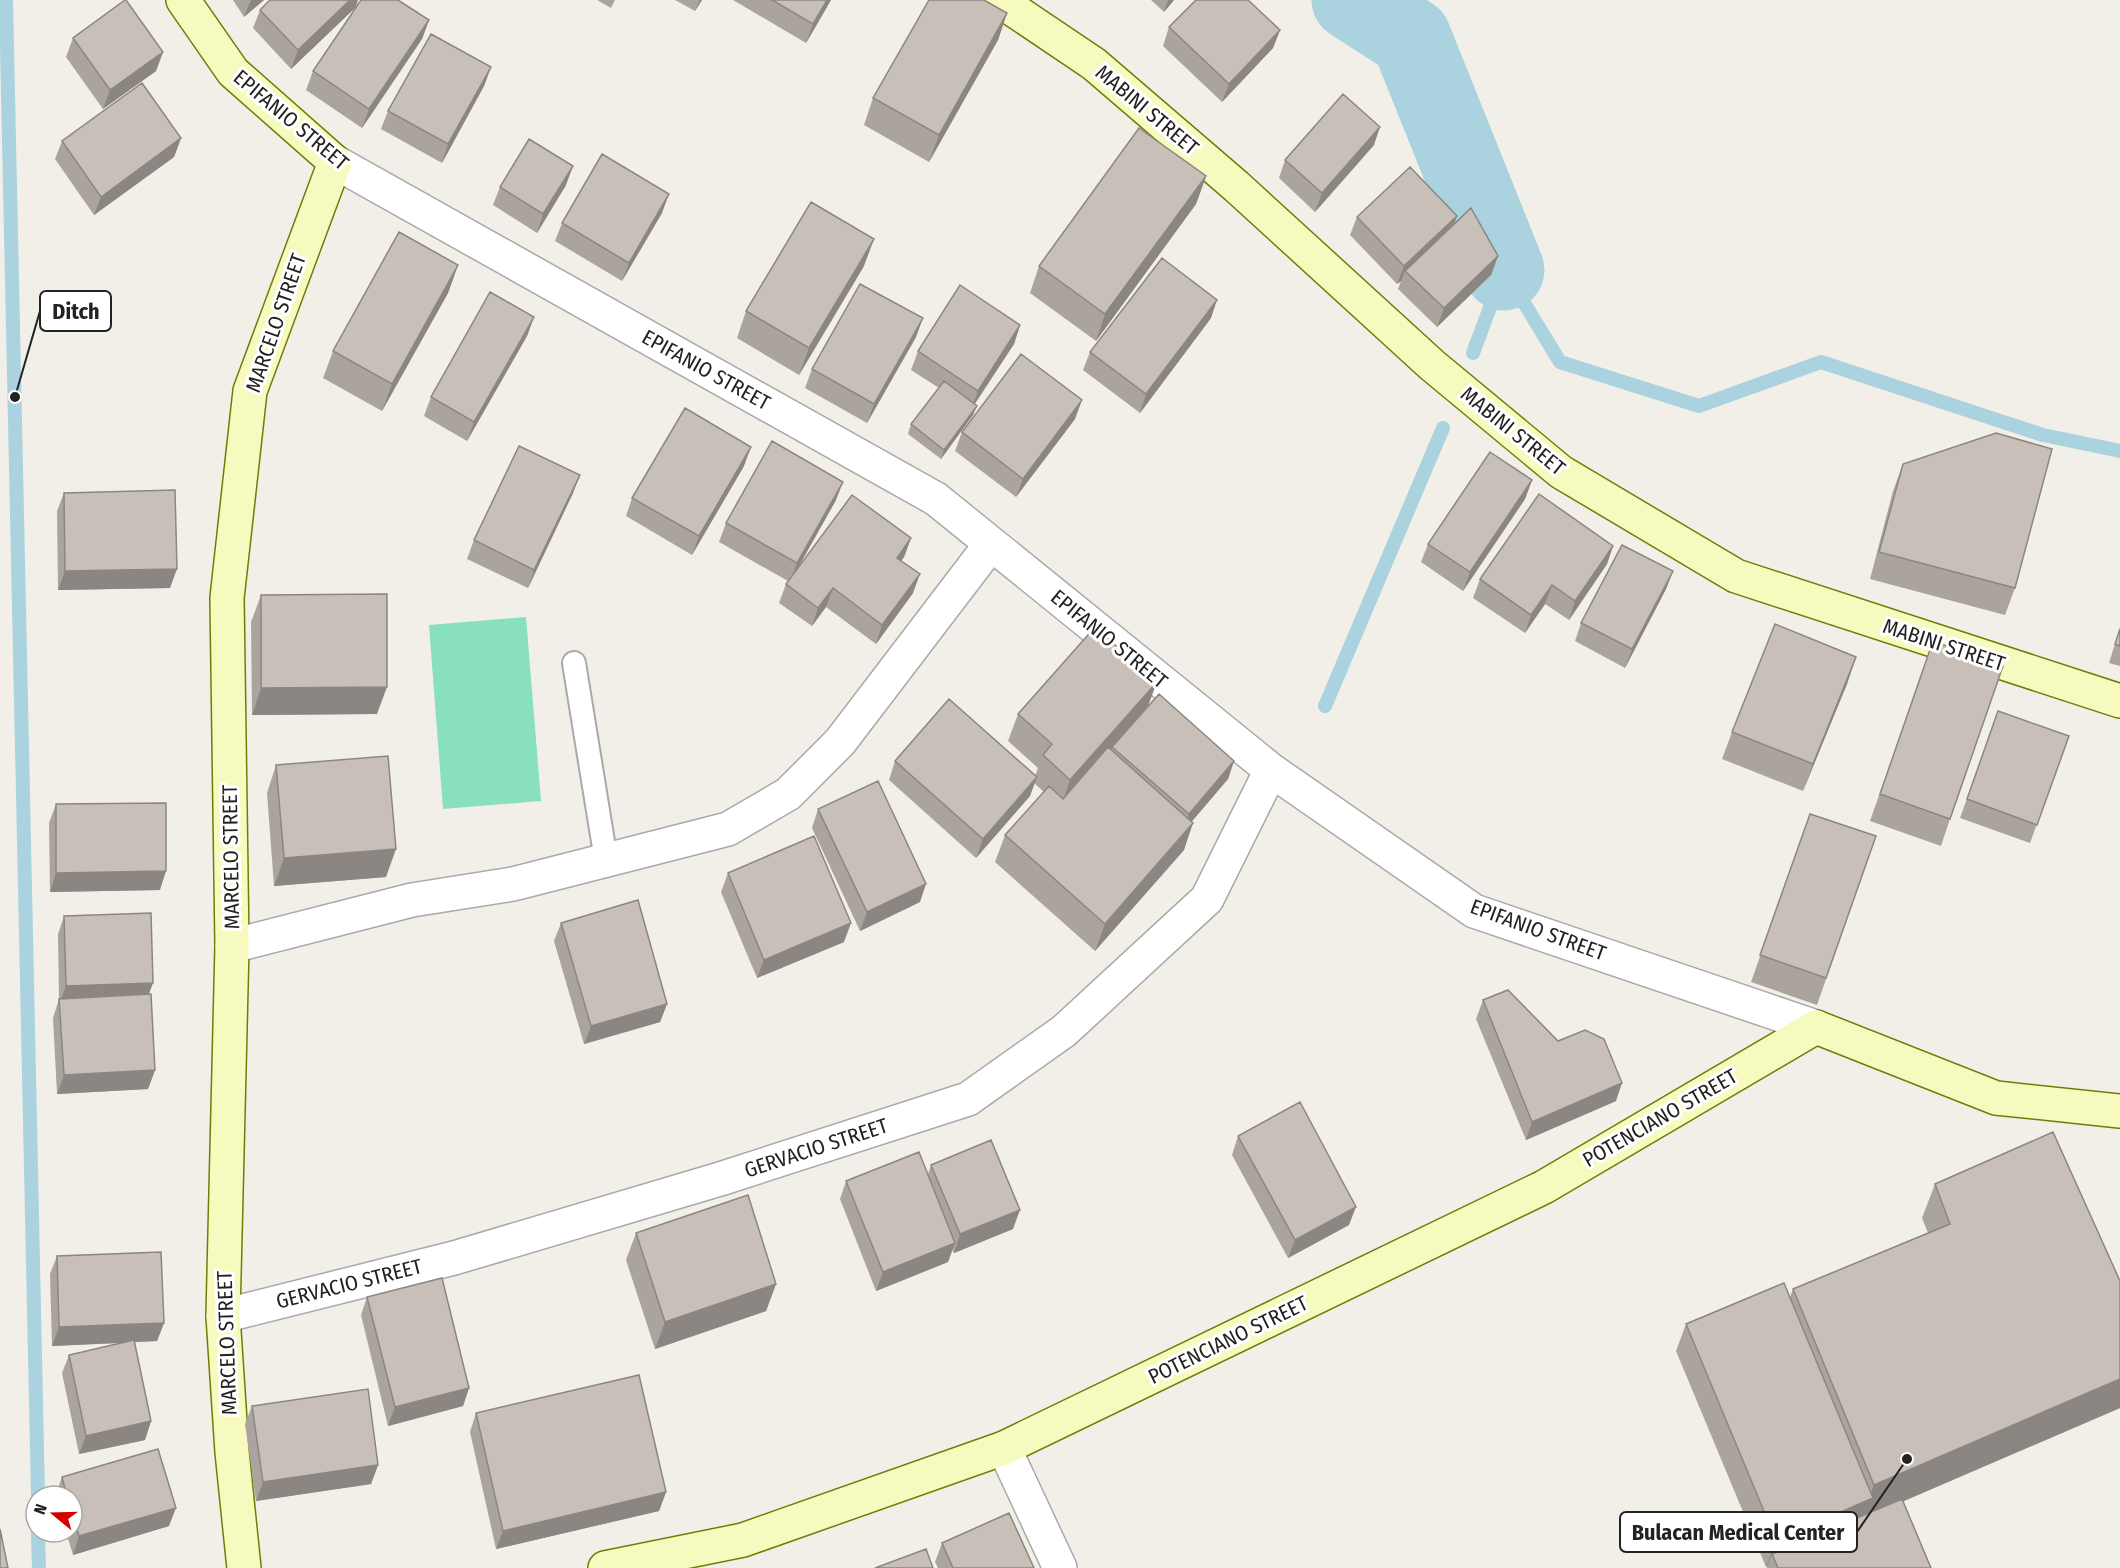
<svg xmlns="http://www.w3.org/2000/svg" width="2120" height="1568" font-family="'Fira Sans Condensed',sans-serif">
	<rect width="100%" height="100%" fill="#f2efe9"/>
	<path fill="#88e0be" d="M 526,617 L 541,801 L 443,809 L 429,625 Z"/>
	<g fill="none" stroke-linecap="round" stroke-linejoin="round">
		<path stroke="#aad3df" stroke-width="14" d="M 6,0 L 38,1496
			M 1504,270 L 1560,362 L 1699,406 L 1821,362 L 2043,435 L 2120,451
			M 1473,353 L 1504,270
			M 1325,706 L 1443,428
			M 38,1532 L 39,1568"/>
		<path stroke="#aad3df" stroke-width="81" d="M 1352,0 L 1411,38 L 1504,270"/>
		<g stroke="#a9a9a9" stroke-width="26">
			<path id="lane" d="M 574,663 L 606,860"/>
		</g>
		<g stroke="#a9a9a9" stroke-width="36">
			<path id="street" d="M 335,162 L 936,499 L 1271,770 L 1474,911 L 1816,1027
				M 232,946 L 412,900 L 513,884 L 728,829 L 788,794 L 840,742 L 991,544
				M 223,1316 L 454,1258 L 720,1179 L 968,1099 L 1064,1031 L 1207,899 L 1271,770
				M 1004,1448 L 1060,1568"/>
		</g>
		<g stroke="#707d05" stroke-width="36">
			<path id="secondary" d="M 183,0 L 233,72 L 335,162 L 250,391 L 227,598 L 232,946 L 223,1316 L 232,1452 L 244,1568
				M 999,0 L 1094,64 L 1236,186 L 1432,365 L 1561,472 L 1736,576 L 2120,701
				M 605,1568 L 743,1540 L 1004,1448 L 1544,1187 L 1816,1027 L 1996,1098 L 2120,1111"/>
		</g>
		<use href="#lane" stroke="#fff" stroke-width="22"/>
		<use href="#street" stroke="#fff" stroke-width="33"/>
		<use href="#secondary" stroke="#f7fabf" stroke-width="33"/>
	</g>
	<path fill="#aba49e" d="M 233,0 L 264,0 L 244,17 Z
		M 597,0 L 615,0 L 611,8 Z
		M 675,0 L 702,0 L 695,11 Z
		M 733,0 L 831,0 L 806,43 Z
		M 1151,0 L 1174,0 L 1164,12 Z
		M 356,7 L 291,69 L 253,28 L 260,10 Z
		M 1007,13 L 998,40 L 929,162 L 864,125 L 873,98 Z
		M 429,20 L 422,39 L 362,128 L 306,90 L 313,71 Z
		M 1169,27 L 1280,30 L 1273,48 L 1222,102 L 1163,46 Z
		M 73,38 L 163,52 L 156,71 L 103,109 L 66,57 Z
		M 491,67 L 484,86 L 442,163 L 381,129 L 388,111 Z
		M 181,138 L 174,157 L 94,215 L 55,159 L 62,141 Z
		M 1374,145 L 1315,212 L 1279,178 L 1285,160 Z
		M 1206,177 L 1196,204 L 1096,341 L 1030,293 L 1039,266 Z
		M 566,185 L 537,233 L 493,205 L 500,187 Z
		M 662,213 L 622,281 L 555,241 L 562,223 Z
		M 1457,216 L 1454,225 L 1498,256 L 1491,275 L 1437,327 L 1398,289 L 1401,281 L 1397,284 L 1350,235 L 1357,217 Z
		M 458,265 L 448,293 L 382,411 L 323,378 L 333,351 Z
		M 864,266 L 799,375 L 737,338 L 746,311 Z
		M 534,317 L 527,336 L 467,441 L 424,416 L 431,397 Z
		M 1211,318 L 1140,413 L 1083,370 L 1090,352 Z
		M 1020,325 L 1014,344 L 975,404 L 973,415 L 941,459 L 908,434 L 911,424 L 939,388 L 911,370 L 918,351 Z
		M 916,337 L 867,423 L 805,388 L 812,369 Z
		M 1075,419 L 1016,497 L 955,451 L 962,432 Z
		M 1903,464 L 2015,588 L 2005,615 L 1870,579 L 1893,491 Z
		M 744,466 L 692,555 L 626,516 L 632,498 Z
		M 1532,480 L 1525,499 L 1463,591 L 1421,562 L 1428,544 Z
		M 64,493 L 170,588 L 58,590 L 57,511 Z
		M 573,493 L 528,588 L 467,559 L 474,540 Z
		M 836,500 L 796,571 L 911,538 L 904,557 L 901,561 L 913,593 L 876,644 L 826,607 L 812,626 L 779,603 L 786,584 L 788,581 L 719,542 L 726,523 Z
		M 1613,546 L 1607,564 L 1569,620 L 1545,604 L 1525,633 L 1473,598 L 1480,579 Z
		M 1673,571 L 1666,589 L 1625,668 L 1575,641 L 1581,623 Z
		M 261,595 L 377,714 L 252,715 L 251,622 Z
		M 2120,627 L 2120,666 L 2109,663 Z
		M 1933,641 L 1950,819 L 1941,846 L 1870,821 Z
		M 1856,657 L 1847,684 L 1803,791 L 1722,759 L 1732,732 Z
		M 1148,706 L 1234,761 L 1228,779 L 1192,821 L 1184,850 L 1095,951 L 995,862 L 1005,835 L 1044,792 L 1034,783 L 1030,796 L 976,858 L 889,780 L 895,761 L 1035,776 L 1038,768 L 1008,741 L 1018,714 Z
		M 1998,711 L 2069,736 L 2030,843 L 1960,818 Z
		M 276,765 L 386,877 L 274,886 L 267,793 Z
		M 56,804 L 160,890 L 50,892 L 49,823 Z
		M 818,809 L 920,902 L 860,931 L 812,828 Z
		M 1810,814 L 1876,836 L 1817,1005 L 1751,982 Z
		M 728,873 L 844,942 L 757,978 L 721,892 Z
		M 64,916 L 149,994 L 155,1070 L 148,1089 L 57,1094 L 53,1018 L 59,999 L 58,934 Z
		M 561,923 L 667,1004 L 660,1022 L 584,1044 L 554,941 Z
		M 1483,1000 L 1558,1041 L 1616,1101 L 1526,1140 L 1476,1019 Z
		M 1238,1136 L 1349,1225 L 1288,1258 L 1232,1155 Z
		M 931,1165 L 1013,1229 L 954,1253 L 952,1250 L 948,1262 L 876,1291 L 840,1199 L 846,1181 L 928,1174 Z
		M 1935,1184 L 2120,1408 L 1903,1501 L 1931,1568 L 1767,1568 L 1767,1566 L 1766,1567 L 1676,1351 L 1686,1324 L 1790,1297 L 1793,1289 L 1928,1233 L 1922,1218 Z
		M 636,1233 L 776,1284 L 766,1311 L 655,1349 L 626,1260 Z
		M 57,1256 L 164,1323 L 157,1341 L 135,1342 L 151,1421 L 145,1440 L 79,1454 L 62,1373 L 69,1355 L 122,1343 L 52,1346 L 50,1274 Z
		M 367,1297 L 469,1388 L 463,1406 L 388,1426 L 361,1315 Z
		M 252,1406 L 378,1465 L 371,1484 L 256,1501 L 245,1424 Z
		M 476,1413 L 666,1492 L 659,1511 L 496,1549 L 470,1432 Z
		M 62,1477 L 169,1526 L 73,1555 L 66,1532 L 72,1532 L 72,1496 L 55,1496 Z
		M 942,1543 L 1034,1568 L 938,1568 L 935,1562 Z"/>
	<path fill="#8b8681" d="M 251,0 L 264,0 L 244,17 Z
		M 350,0 L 358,0 L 356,7 L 291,69 L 298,50 Z
		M 700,0 L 702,0 L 695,11 Z
		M 827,0 L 831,0 L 806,43 L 813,24 Z
		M 1168,0 L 1174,0 L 1164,12 Z
		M 1007,13 L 998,40 L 929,162 L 939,135 Z
		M 429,20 L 422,39 L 362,128 L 369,109 Z
		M 1280,30 L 1273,48 L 1222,102 L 1229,84 Z
		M 163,52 L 156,71 L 103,109 L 110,90 Z
		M 491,67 L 484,86 L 442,163 L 448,144 Z
		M 1380,127 L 1374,145 L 1315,212 L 1322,193 Z
		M 181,138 L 174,157 L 94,215 L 101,197 Z
		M 573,166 L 566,185 L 537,233 L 543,214 Z
		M 1206,176 L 1196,204 L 1096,341 L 1105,314 Z
		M 669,194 L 662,213 L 622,281 L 629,263 Z
		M 1457,216 L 1450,234 L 1405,271 L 1401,281 L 1397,284 L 1404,266 Z
		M 874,239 L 864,266 L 799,375 L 809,348 Z
		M 1498,256 L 1491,275 L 1437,327 L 1444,308 Z
		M 458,265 L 448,293 L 382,411 L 392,384 Z
		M 1217,300 L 1211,318 L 1140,413 L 1146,394 Z
		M 534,317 L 527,336 L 467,441 L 474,422 Z
		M 923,318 L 916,337 L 867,423 L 874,404 Z
		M 1020,325 L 1014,344 L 971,409 L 978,391 Z
		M 1082,400 L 1075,419 L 1016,497 L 1023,479 Z
		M 977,406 L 973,415 L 941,459 L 944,450 Z
		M 751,447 L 744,466 L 692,555 L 699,536 Z
		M 580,475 L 573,493 L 528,588 L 534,570 Z
		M 1532,480 L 1525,499 L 1463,591 L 1470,572 Z
		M 843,482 L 836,500 L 790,582 L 797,563 Z
		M 911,538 L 904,557 L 890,577 L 897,558 Z
		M 1613,546 L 1607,564 L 1569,620 L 1575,601 Z
		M 177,569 L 170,588 L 58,590 L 65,571 Z
		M 1673,571 L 1666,589 L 1625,668 L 1632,649 Z
		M 920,574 L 913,593 L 876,644 L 882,625 Z
		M 1552,585 L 1545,604 L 1525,633 L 1531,615 Z
		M 833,588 L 826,607 L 812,626 L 818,608 Z
		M 1856,657 L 1847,684 L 1803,791 L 1813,764 Z
		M 1157,682 L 1147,709 L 1112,747 L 1111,750 L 1061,807 L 1070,780 Z
		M 387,687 L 377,714 L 252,715 L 261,688 Z
		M 1234,761 L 1228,779 L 1182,833 L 1189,814 Z
		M 1037,777 L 1030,796 L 976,858 L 983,839 Z
		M 1193,823 L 1184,850 L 1095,951 L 1105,924 Z
		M 396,849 L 386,877 L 274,886 L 284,858 Z
		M 166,871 L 160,890 L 50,892 L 56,873 Z
		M 926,884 L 920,902 L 860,931 L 867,912 Z
		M 851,923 L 844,942 L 757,978 L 764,960 Z
		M 153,983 L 146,1002 L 59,1005 L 66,986 Z
		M 667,1004 L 660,1022 L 584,1044 L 591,1026 Z
		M 155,1070 L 148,1089 L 57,1094 L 64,1075 Z
		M 1622,1083 L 1616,1101 L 1526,1140 L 1532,1122 Z
		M 1356,1207 L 1349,1225 L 1288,1258 L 1295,1240 Z
		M 1020,1210 L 1013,1229 L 954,1253 L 960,1234 Z
		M 955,1243 L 948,1262 L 876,1291 L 883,1272 Z
		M 776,1284 L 766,1311 L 655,1349 L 665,1322 Z
		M 164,1323 L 157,1341 L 52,1346 L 59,1327 Z
		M 2120,1379 L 2120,1408 L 1867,1517 L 1772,1554 L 1767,1566 L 1766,1567 L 1776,1540 L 1868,1501 L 1874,1485 Z
		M 469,1388 L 463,1406 L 388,1426 L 395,1407 Z
		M 151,1421 L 145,1440 L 79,1454 L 86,1436 Z
		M 378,1465 L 371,1484 L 256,1501 L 263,1482 Z
		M 666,1492 L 659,1511 L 496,1549 L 503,1531 Z
		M 176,1508 L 169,1526 L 73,1555 L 79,1536 Z"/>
	<path fill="#c7bfb8" stroke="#8b8681" stroke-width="1.5" d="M 125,0 L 126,0 L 163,52 L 110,90 L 73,38 Z
		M 270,0 L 350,0 L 298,50 L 260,10 Z
		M 361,0 L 398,0 L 429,20 L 369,109 L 313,71 Z
		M 772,0 L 827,0 L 813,24 Z
		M 929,0 L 984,0 L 1007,13 L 939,135 L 873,98 Z
		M 1196,0 L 1248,0 L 1280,30 L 1229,84 L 1169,27 Z
		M 431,34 L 491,67 L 448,144 L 388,111 Z
		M 142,83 L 181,138 L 101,197 L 62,141 Z
		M 1343,94 L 1380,127 L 1322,193 L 1285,160 Z
		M 1139,128 L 1206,176 L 1105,314 L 1039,266 Z
		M 529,139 L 573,166 L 543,214 L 500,187 Z
		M 602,154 L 669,194 L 629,263 L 562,223 Z
		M 1410,167 L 1457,216 L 1404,266 L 1357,217 Z
		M 811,202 L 874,239 L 809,348 L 746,311 Z
		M 1471,208 L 1498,256 L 1444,308 L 1405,271 Z
		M 399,232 L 458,265 L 392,384 L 333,351 Z
		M 1162,258 L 1217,300 L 1146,394 L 1090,352 Z
		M 860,284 L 923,318 L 874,404 L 812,369 Z
		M 960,285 L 1020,325 L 978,391 L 918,351 Z
		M 490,292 L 534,317 L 474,422 L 431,397 Z
		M 1021,354 L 1082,400 L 1023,479 L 962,432 Z
		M 944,381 L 977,406 L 944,450 L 911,424 Z
		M 685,408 L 751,447 L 699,536 L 632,498 Z
		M 1996,433 L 2052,449 L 2015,588 L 1879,552 L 1903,464 Z
		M 772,441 L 843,482 L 797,563 L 726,523 Z
		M 519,446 L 580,475 L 534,570 L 474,540 Z
		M 1490,452 L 1532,480 L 1470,572 L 1428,544 Z
		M 175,490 L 177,569 L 65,571 L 64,493 Z
		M 1539,494 L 1613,546 L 1575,601 L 1552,585 L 1531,615 L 1480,579 Z
		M 852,495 L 911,538 L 897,558 L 920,574 L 882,625 L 833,588 L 818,608 L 786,584 Z
		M 1622,545 L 1673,571 L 1632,649 L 1581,623 Z
		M 387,594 L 387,687 L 261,688 L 261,595 Z
		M 1775,624 L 1856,657 L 1813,764 L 1732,732 Z
		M 1095,627 L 1157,682 L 1070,780 L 1043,755 L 1052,744 L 1018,714 Z
		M 2120,629 L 2120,646 L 2115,644 Z
		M 1933,641 L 2003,666 L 1950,819 L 1880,794 Z
		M 1159,694 L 1234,761 L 1189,814 L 1112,747 Z
		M 949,699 L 1037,777 L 983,839 L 895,761 Z
		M 1998,711 L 2069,736 L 2037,825 L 1967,799 Z
		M 1108,747 L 1193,823 L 1105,924 L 1005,835 L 1049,786 L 1063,799 Z
		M 388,756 L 396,849 L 284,858 L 276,765 Z
		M 878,781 L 926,884 L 867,912 L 818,809 Z
		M 166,803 L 166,871 L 56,873 L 56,804 Z
		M 1810,814 L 1876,836 L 1826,978 L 1760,955 Z
		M 814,836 L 851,923 L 764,960 L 728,873 Z
		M 638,900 L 667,1004 L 591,1026 L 561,923 Z
		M 151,913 L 153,983 L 66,986 L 64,916 Z
		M 1508,990 L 1558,1041 L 1585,1030 L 1604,1039 L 1622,1083 L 1532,1122 L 1483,1000 Z
		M 151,994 L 155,1070 L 64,1075 L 59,999 Z
		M 1300,1102 L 1356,1207 L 1295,1240 L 1238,1136 Z
		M 2053,1132 L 2120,1281 L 2120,1379 L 1874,1485 L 1793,1289 L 1950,1224 L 1935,1184 Z
		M 991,1140 L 1020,1210 L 960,1234 L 931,1165 Z
		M 919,1152 L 955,1243 L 883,1272 L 846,1181 Z
		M 748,1195 L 776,1284 L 665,1322 L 636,1233 Z
		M 161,1252 L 164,1323 L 59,1327 L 57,1256 Z
		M 442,1278 L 469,1388 L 395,1407 L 367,1297 Z
		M 1784,1283 L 1873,1498 L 1776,1540 L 1686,1324 Z
		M 134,1340 L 151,1421 L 86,1436 L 69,1355 Z
		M 639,1375 L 666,1492 L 503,1531 L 476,1413 Z
		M 368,1389 L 378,1465 L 263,1482 L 252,1406 Z
		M 158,1449 L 176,1508 L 79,1536 L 72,1512 L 72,1496 L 67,1496 L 62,1477 Z
		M 1902,1499 L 1931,1568 L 1778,1568 L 1772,1554 Z
		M 1009,1513 L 1034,1568 L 953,1568 L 942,1543 Z
		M 0,1529 L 8,1568 L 0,1568 Z
		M 926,1549 L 933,1568 L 875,1568 Z"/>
	<g text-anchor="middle" stroke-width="6" stroke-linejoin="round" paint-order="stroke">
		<g font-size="21" fill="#222" stroke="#fff">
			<text transform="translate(1147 110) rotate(40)" y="7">MABINI STREET</text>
			<text transform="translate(291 120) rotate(40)" y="7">EPIFANIO STREET</text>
			<text transform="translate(276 323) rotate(-71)" y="7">MARCELO STREET</text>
			<text transform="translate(706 370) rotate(29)" y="7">EPIFANIO STREET</text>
			<text transform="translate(1513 431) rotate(39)" y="7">MABINI STREET</text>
			<text transform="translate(1109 639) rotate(39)" y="7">EPIFANIO STREET</text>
			<text transform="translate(1944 645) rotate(18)" y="7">MABINI STREET</text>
			<text transform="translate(231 857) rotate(-91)" y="7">MARCELO STREET</text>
			<text transform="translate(1538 930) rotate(20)" y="7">EPIFANIO STREET</text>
			<text transform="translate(1660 1118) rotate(-30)" y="7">POTENCIANO STREET</text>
			<text transform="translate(816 1148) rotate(-18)" y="7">GERVACIO STREET</text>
			<text transform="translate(349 1284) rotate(-14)" y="7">GERVACIO STREET</text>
			<text transform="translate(1228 1340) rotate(-26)" y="7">POTENCIANO STREET</text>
			<text transform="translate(227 1343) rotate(-92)" y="7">MARCELO STREET</text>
		</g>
	</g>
	<path fill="none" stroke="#222" stroke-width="2" d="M15 397L40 311M1907 1459L1857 1532"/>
	<g fill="#222" stroke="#fff" stroke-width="2">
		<circle cx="15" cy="397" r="6"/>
		<circle cx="1907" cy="1459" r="6"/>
	</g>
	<g fill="#fff" stroke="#222" stroke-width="2">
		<rect x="40" y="291" width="71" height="40" rx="6"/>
		<rect x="1620" y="1512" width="237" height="40" rx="6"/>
	</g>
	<g font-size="22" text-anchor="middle" font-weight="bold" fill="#222">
		<text x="76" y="319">Ditch</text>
		<text x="1738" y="1540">Bulacan Medical Center</text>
	</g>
	<g transform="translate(54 1514) rotate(289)"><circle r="28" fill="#ffffff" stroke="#a7a7a7" stroke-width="1.5"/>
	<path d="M0-4.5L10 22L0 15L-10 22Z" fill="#d40000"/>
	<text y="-9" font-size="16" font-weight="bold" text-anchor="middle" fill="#222222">N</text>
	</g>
</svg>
